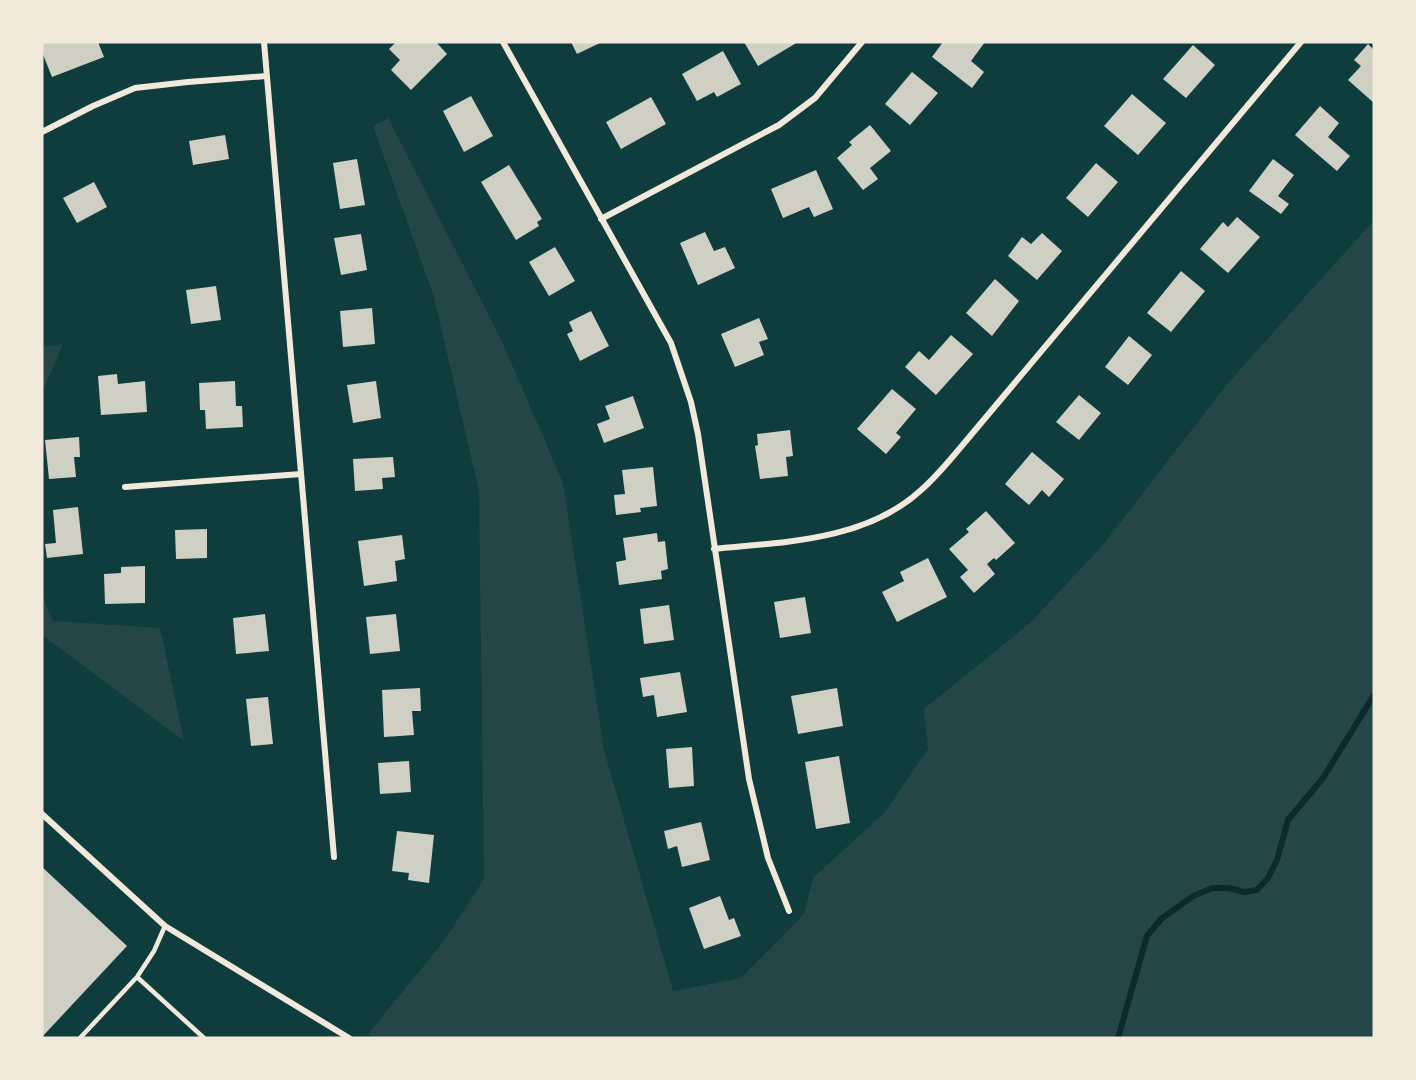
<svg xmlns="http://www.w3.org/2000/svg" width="1416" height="1080" font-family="Helvetica,sans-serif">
	<rect width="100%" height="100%" fill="#0f3d3e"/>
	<path fill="#244646" d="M 388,118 L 501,339 L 563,483 L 604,750 L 673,991 L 741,978 L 804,914 L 813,878 L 885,812 L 928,749 L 924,709 L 1030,623 L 1102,546 L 1228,383 L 1374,220 L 1374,1038 L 375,1038 L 368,1034 L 444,941 L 484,879 L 479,491 L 434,297 L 373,126 Z
		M 63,344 L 42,393 L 42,347 Z
		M 42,595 L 53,621 L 160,628 L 184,741 L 42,635 Z"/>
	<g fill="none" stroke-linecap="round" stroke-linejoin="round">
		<path stroke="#0a2a2b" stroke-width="6" d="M 1118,1038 L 1147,936 L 1161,919 L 1193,896 L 1212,888 L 1229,888 L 1244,892 L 1257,890 L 1268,878 L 1277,860 L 1288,820 L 1323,778 L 1374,695"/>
	</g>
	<path fill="#cfcfc3" d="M 42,42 L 98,42 L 104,57 L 52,77 L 42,52 Z
		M 396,42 L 436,42 L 447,54 L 411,90 L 391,70 L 400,60 L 389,49 Z
		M 571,42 L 602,42 L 577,54 Z
		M 744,42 L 798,42 L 758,66 Z
		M 943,42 L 985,42 L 971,61 L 984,72 L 972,88 L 932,57 Z
		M 1368,44 L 1374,50 L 1374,103 L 1348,80 L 1361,66 L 1354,60 Z
		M 1193,45 L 1215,65 L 1186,98 L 1163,79 Z
		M 723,51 L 741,84 L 717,97 L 714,92 L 697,101 L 682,74 Z
		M 912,72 L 938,93 L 910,125 L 885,104 Z
		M 1132,94 L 1166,123 L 1138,155 L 1104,126 Z
		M 471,96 L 493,136 L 464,152 L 443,111 Z
		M 651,97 L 666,124 L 621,149 L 606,122 Z
		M 1320,106 L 1339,123 L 1328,137 L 1350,156 L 1337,171 L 1295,135 Z
		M 870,125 L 891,151 L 870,168 L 878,179 L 863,190 L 837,158 L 852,145 L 849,142 Z
		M 225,135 L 229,159 L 193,165 L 189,141 Z
		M 357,159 L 365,205 L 340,209 L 333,163 Z
		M 1273,159 L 1294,175 L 1278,196 L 1289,204 L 1281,214 L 1249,191 Z
		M 1096,163 L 1118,182 L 1088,217 L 1066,198 Z
		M 509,165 L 542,219 L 537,222 L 539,226 L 516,240 L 481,182 Z
		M 816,170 L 833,209 L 814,217 L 809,207 L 783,218 L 771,189 Z
		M 94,182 L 107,207 L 77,223 L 63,198 Z
		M 1237,217 L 1260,237 L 1228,273 L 1200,249 L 1223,222 L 1228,227 Z
		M 705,232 L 714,251 L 725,247 L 735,268 L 698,285 L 680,243 Z
		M 1042,233 L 1062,251 L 1037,280 L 1008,256 L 1022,237 L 1031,244 Z
		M 361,234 L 367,270 L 341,275 L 334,238 Z
		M 555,247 L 575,281 L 549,296 L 529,262 Z
		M 1181,271 L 1205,291 L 1171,332 L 1147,313 Z
		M 995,279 L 1019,301 L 992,336 L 966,313 Z
		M 216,286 L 221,320 L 191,324 L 186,290 Z
		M 372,308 L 375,344 L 343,347 L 340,311 Z
		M 591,311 L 609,346 L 580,361 L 567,334 L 573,331 L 569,322 Z
		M 759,318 L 768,339 L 759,342 L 764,355 L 735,367 L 721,334 Z
		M 951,335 L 973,354 L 936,395 L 905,367 L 919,351 L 929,360 Z
		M 1129,336 L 1152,355 L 1128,385 L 1105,367 Z
		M 117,374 L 118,384 L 145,381 L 147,412 L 101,415 L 98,376 Z
		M 235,381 L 236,406 L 242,406 L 243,427 L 206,429 L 205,410 L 200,410 L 199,383 Z
		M 376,381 L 381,418 L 353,423 L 347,385 Z
		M 892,389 L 916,409 L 896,433 L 901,437 L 886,454 L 857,429 Z
		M 1079,395 L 1101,413 L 1079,440 L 1056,422 Z
		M 633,396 L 644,428 L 604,443 L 597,424 L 610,419 L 605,406 Z
		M 790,430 L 793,456 L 786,457 L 788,476 L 760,479 L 755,446 L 758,445 L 757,434 Z
		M 79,437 L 80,457 L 74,457 L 76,477 L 49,479 L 45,440 Z
		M 1032,452 L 1064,479 L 1049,497 L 1042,490 L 1029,505 L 1005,484 Z
		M 393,457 L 395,477 L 382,478 L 383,489 L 355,491 L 353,459 Z
		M 653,467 L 657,506 L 640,508 L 641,512 L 616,515 L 614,495 L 625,494 L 622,470 Z
		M 78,507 L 83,554 L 47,558 L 45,544 L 56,543 L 53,510 Z
		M 986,511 L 1015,543 L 996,560 L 994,558 L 987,564 L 995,574 L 974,593 L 960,577 L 968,570 L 949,549 L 969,532 L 966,529 Z
		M 207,529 L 207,558 L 176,559 L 175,530 Z
		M 657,533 L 658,542 L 665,541 L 668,569 L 661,571 L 662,579 L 619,585 L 616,562 L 626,560 L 623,538 Z
		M 402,535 L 405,559 L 395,561 L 397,581 L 364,586 L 358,541 Z
		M 928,558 L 947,597 L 897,622 L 882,592 L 904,581 L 900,572 Z
		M 145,566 L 145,603 L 105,604 L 104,574 L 121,573 L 121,567 Z
		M 805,597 L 811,633 L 780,638 L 774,602 Z
		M 669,605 L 674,640 L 644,644 L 640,609 Z
		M 265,614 L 269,651 L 236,654 L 233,618 Z
		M 396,614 L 400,651 L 370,654 L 366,617 Z
		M 680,672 L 687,712 L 657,717 L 654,695 L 643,697 L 640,678 Z
		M 420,688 L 421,711 L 412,711 L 414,735 L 384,737 L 382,690 Z
		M 837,688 L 843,726 L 798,734 L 791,696 Z
		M 268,697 L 273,744 L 251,746 L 246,699 Z
		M 692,747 L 694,786 L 669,788 L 666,749 Z
		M 839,756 L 850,823 L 816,829 L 805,762 Z
		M 409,761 L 411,792 L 380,794 L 378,763 Z
		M 701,822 L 710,860 L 682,867 L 677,846 L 668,849 L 664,831 Z
		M 397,831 L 434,835 L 429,883 L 408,880 L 409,873 L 392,871 Z
		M 42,867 L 127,946 L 42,1037 Z
		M 720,896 L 729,920 L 734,918 L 741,936 L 704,949 L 689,908 Z"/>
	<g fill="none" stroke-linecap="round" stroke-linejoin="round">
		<path stroke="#f1e9da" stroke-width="4.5" d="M 137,977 L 204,1038
			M 80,1038 L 137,977 L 154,951 L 165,926"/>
		<path stroke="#f1e9da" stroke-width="6" d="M 264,42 L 334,857
			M 503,42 L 671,343 L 691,402 L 698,434 L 749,779 L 768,858 L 789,911
			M 42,132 L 93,106 L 135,88 L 188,82 L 267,76
			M 601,219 L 779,125 L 815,98 L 862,42
			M 125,487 L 301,474
			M 714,549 C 783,542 865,541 920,491 C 933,480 944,467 955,454 L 1301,42
			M 42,814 L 165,926 L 349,1038"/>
	</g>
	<rect width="1416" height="1080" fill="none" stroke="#f1e9da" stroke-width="87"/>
</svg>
